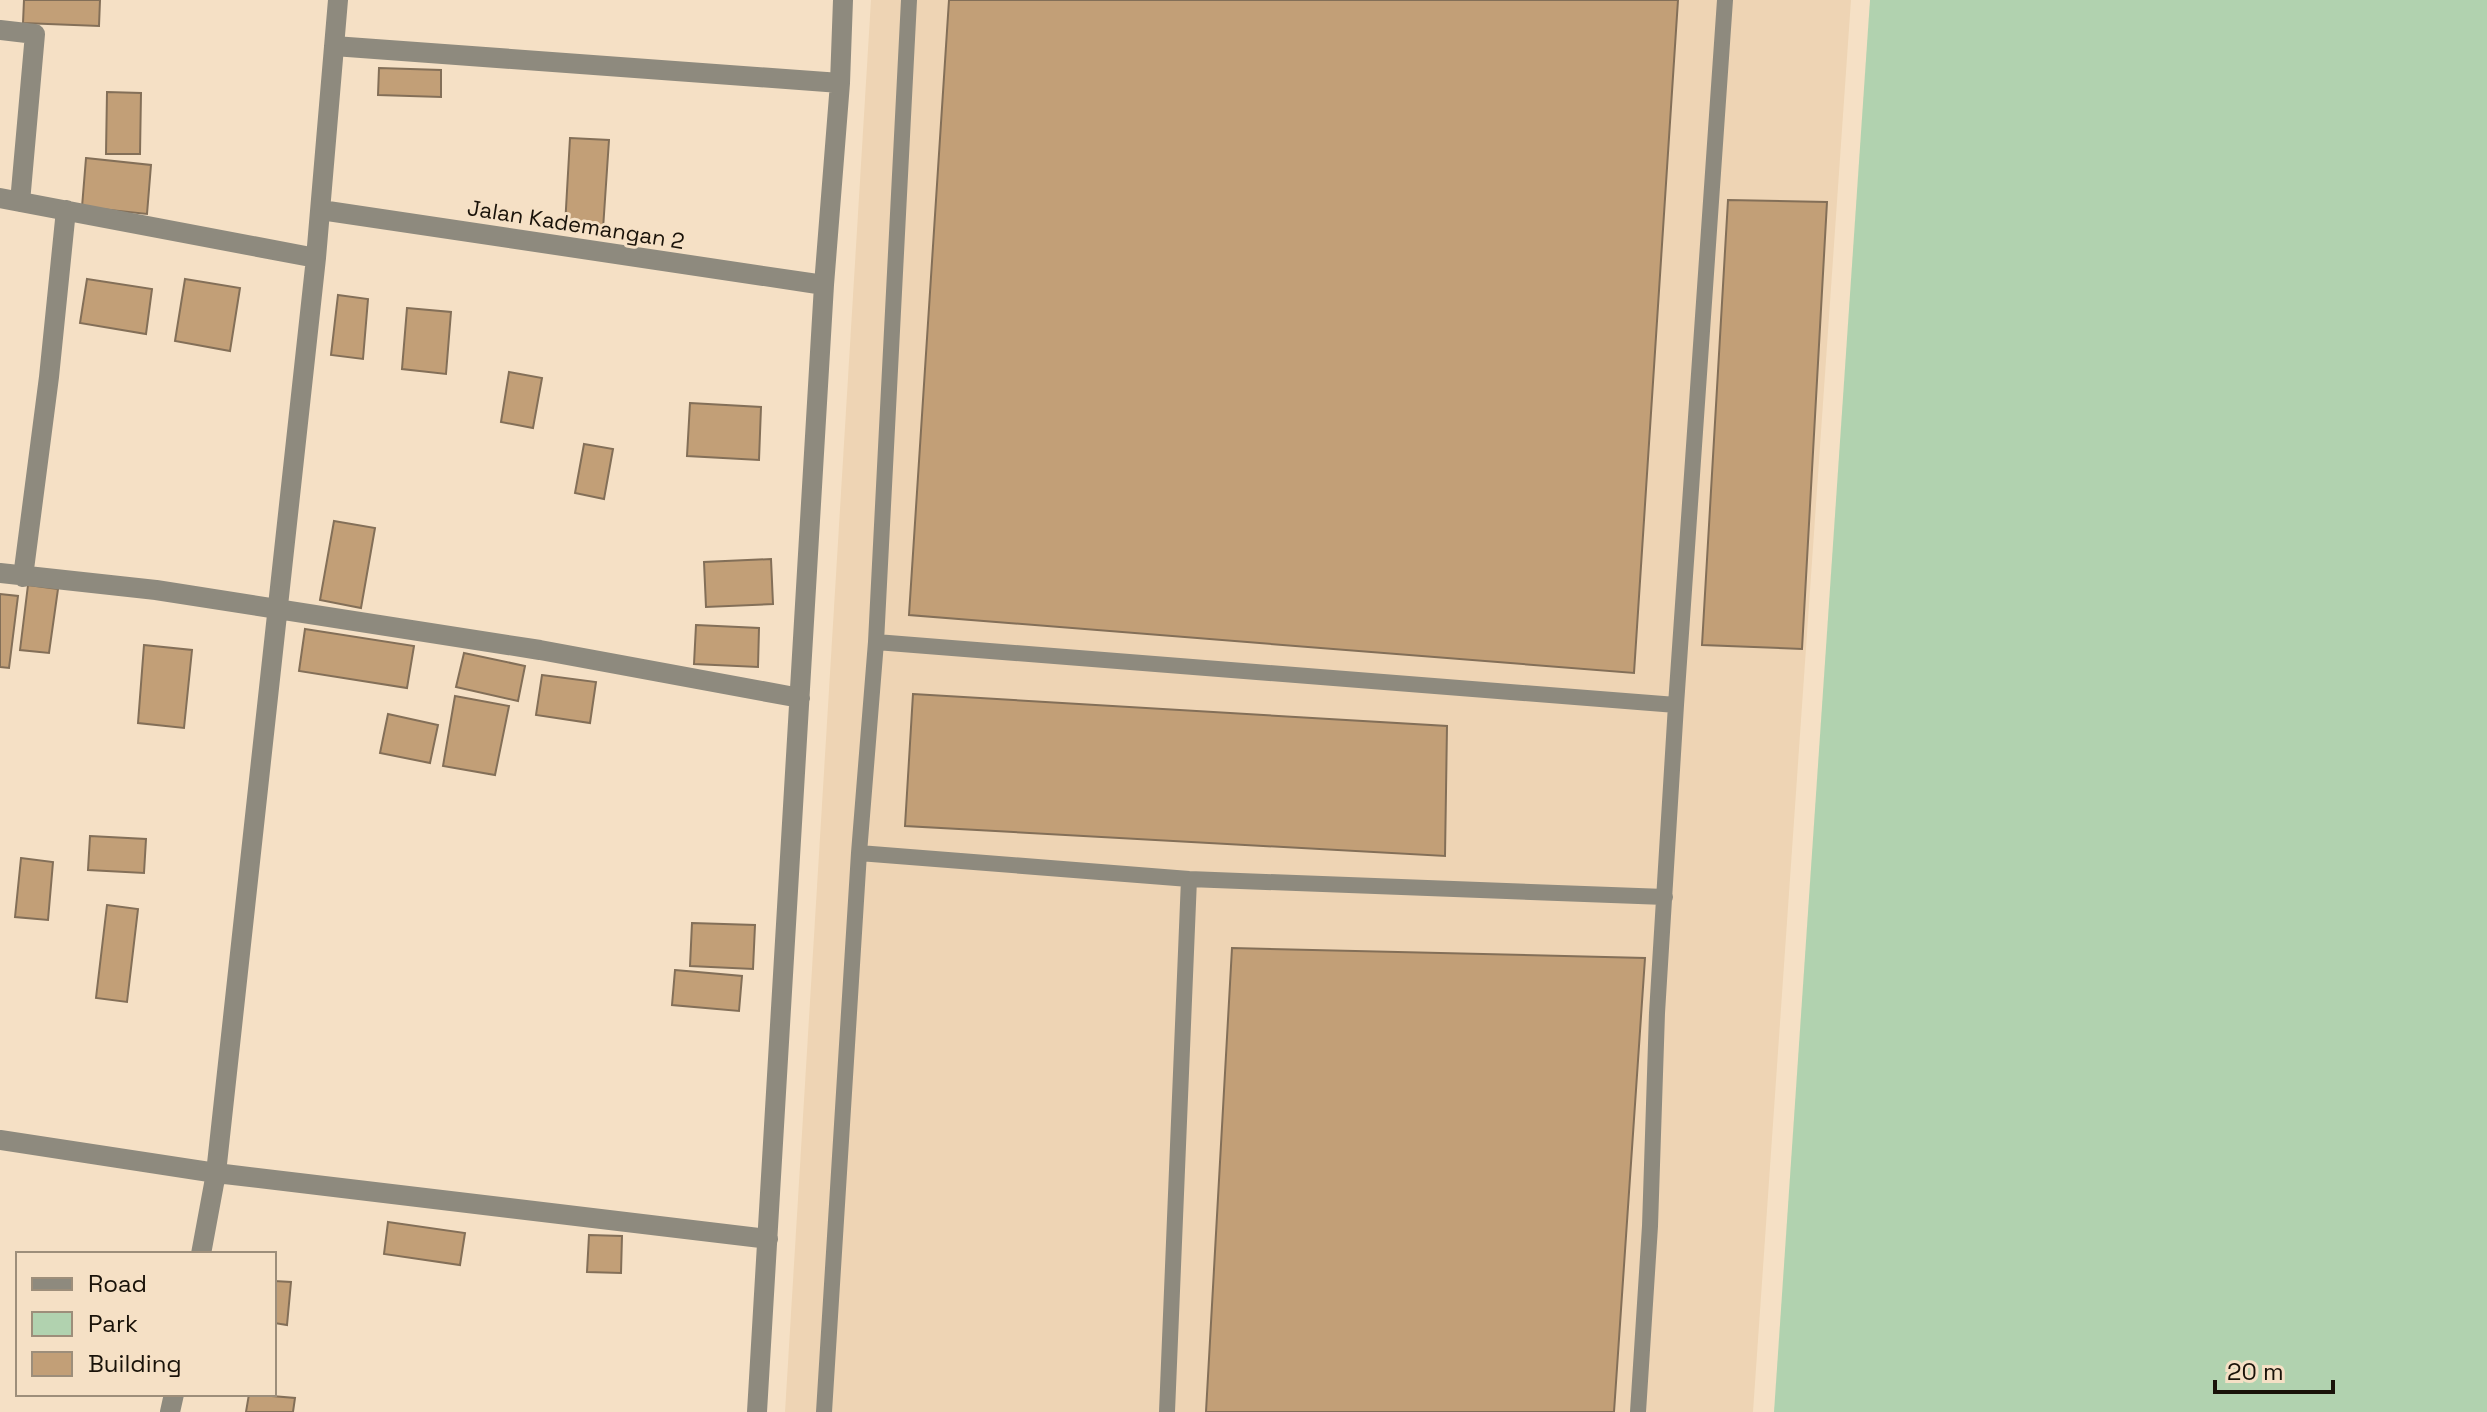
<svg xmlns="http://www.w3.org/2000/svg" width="2487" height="1412" font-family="'Space Grotesk',sans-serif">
	<rect width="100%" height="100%" fill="#f5e0c5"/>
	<path fill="#eed4b4" d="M 871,0 L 1851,0 L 1753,1412 L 785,1412 Z"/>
	<path fill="#b1d2af" d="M 1870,0 L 2487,0 L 2487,1412 L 1774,1412 Z"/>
	<path fill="#c29f77" stroke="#836f58" stroke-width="2" d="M 24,0 L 100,0 L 99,26 L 23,23 Z
		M 949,0 L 1678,0 L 1634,673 L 909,615 Z
		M 379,68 L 441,70 L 441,97 L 378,95 Z
		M 107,92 L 141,93 L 140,154 L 106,154 Z
		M 570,138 L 609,140 L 603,229 L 565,226 Z
		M 86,158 L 151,165 L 147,214 L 82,207 Z
		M 1728,200 L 1827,202 L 1802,649 L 1702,645 Z
		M 87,279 L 152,289 L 146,334 L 80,323 Z
		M 185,279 L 240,288 L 230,351 L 175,341 Z
		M 338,295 L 368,299 L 363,359 L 331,355 Z
		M 407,308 L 451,312 L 446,374 L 402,369 Z
		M 509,372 L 542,378 L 533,428 L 501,422 Z
		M 690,403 L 761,407 L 759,460 L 687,456 Z
		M 584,444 L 613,449 L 604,499 L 575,493 Z
		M 334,521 L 375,528 L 361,608 L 320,600 Z
		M 771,559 L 773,604 L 706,607 L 704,562 Z
		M 28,585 L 58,589 L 49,653 L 20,650 Z
		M 0,594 L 18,596 L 9,668 L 0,667 Z
		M 696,625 L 759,628 L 758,667 L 694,664 Z
		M 305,629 L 414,646 L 407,688 L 299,671 Z
		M 144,645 L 192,650 L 184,728 L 138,723 Z
		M 464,653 L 525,666 L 518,701 L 456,687 Z
		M 542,675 L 596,682 L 590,723 L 536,715 Z
		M 913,694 L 1447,726 L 1445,856 L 905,826 Z
		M 455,696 L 509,706 L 495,775 L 443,766 Z
		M 388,714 L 438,725 L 430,763 L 380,753 Z
		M 90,836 L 146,839 L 144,873 L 88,870 Z
		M 21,858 L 53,862 L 48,920 L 15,917 Z
		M 107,905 L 138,909 L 127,1002 L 96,998 Z
		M 692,923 L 755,925 L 753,969 L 690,966 Z
		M 1232,948 L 1645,958 L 1614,1412 L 1206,1412 Z
		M 675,970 L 742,976 L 739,1011 L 672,1005 Z
		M 388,1222 L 465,1233 L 460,1265 L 384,1254 Z
		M 589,1235 L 622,1236 L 621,1273 L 587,1272 Z
		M 274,1281 L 291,1282 L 287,1325 L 274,1323 Z
		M 249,1394 L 295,1398 L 293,1412 L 246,1412 Z"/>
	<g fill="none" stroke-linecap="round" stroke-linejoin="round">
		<path stroke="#8e8a7e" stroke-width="16" d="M 876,642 L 1676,705
			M 859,853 L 1189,879 L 1665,897
			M 824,1412 L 859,853 L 876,642 L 909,0
			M 1167,1412 L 1189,879
			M 1638,1412 L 1650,1226 L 1657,1013 L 1676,705 L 1725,0"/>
		<path stroke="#8e8a7e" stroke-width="20" d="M 0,30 L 35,34 L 20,202
			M 334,46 L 840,83
			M 0,198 L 316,258
			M 321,210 L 824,285
			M 0,573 L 156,590 L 540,650 L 800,698
			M 23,577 L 49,377 L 66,210
			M 0,1140 L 216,1173 L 768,1239
			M 201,1254 L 216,1173 L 316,258 L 338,0
			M 170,1412 L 174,1394
			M 757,1412 L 824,285 L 840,83 L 843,0"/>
	</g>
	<g text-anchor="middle" stroke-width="6" stroke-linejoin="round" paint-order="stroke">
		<g font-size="22" fill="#191209" stroke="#f5e0c5">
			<text transform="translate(576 224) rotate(9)" y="8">Jalan Kademangan 2</text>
		</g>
	</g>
	<rect x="16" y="1252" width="260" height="144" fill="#f5e0c5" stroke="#9d8e7a" stroke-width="2"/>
	<rect x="32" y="1278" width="40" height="12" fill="#8e8a7e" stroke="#9d8e7a" stroke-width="2"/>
	<text x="88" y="1292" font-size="24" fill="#191209">Road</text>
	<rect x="32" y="1312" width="40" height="24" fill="#b1d2af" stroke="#9d8e7a" stroke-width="2"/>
	<text x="88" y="1332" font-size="24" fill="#191209">Park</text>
	<rect x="32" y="1352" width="40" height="24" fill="#c29f77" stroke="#9d8e7a" stroke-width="2"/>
	<text x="88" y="1372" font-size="24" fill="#191209">Building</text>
	<path d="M2215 1380v12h118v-12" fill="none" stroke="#191209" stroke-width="4"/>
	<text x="2227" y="1380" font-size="24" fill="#191209" stroke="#f5e0c5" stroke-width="6" paint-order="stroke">20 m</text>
</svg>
